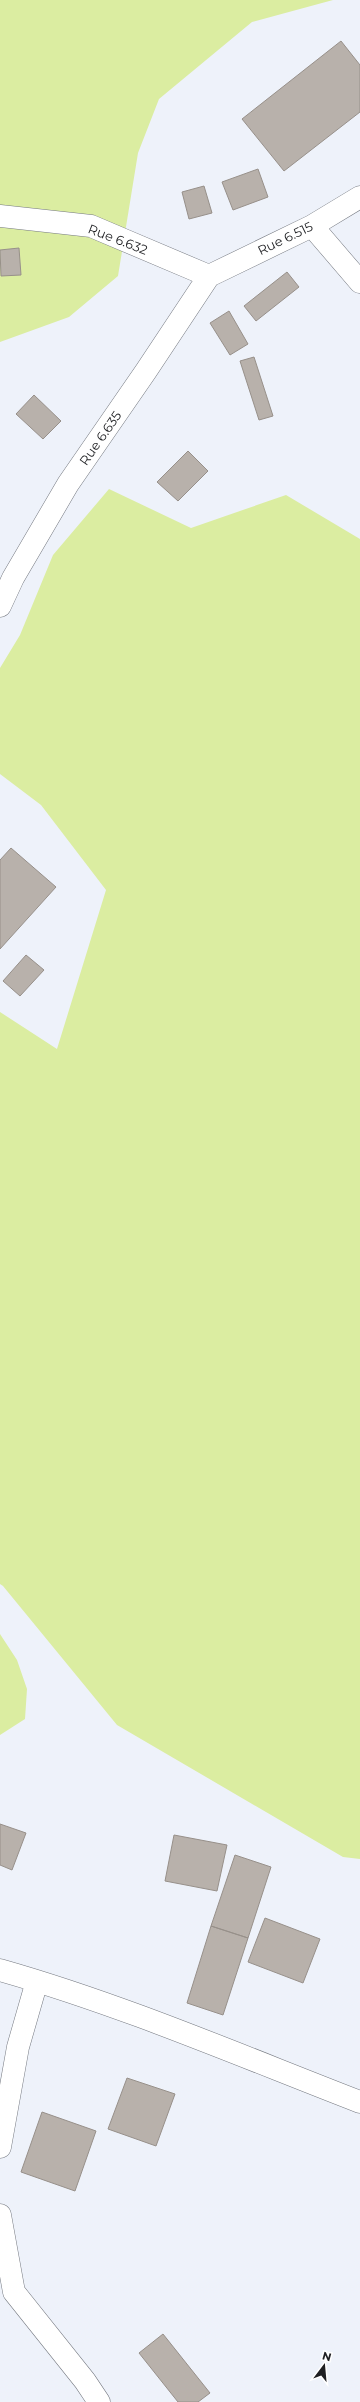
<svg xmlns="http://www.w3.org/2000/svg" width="360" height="2402" font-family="Montserrat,sans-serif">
	<rect width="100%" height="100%" fill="#eef2fa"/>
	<path fill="#dbeda1" d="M 0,0 L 333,0 L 252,22 L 159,99 L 138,153 L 118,276 L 69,317 L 0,342 Z
		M 109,489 L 191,528 L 286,495 L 360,539 L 360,1859 L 343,1857 L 117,1725 L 3,1586 L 0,1584 L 0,1012 L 57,1049 L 106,890 L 41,805 L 0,774 L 0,668 L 20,635 L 53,555 Z
		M 0,1634 L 17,1660 L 27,1689 L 25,1719 L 0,1735 Z"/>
	<path fill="#b8b1ab" stroke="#97908a" d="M 341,41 L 360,65 L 360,112 L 284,171 L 242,119 Z
		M 258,169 L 268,197 L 233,210 L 222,182 Z
		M 204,186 L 212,213 L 189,219 L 182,192 Z
		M 19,248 L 21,275 L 1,276 L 0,250 Z
		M 287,272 L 299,287 L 256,321 L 244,306 Z
		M 229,311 L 248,344 L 230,355 L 210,323 Z
		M 254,357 L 273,416 L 259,420 L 240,361 Z
		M 34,395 L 61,421 L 43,439 L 16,414 Z
		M 188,451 L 208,471 L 178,501 L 157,482 Z
		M 11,848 L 56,887 L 0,949 L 0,860 Z
		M 26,955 L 44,970 L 20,996 L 3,981 Z
		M 0,1824 L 26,1833 L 12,1870 L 0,1865 Z
		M 174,1835 L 227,1845 L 217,1891 L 165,1881 Z
		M 235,1855 L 271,1867 L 248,1938 L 211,1926 Z
		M 265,1918 L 320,1939 L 303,1983 L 248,1962 Z
		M 211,1926 L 248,1938 L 223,2015 L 187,2003 Z
		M 127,2078 L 175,2094 L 156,2146 L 108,2129 Z
		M 42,2112 L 96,2131 L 75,2191 L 21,2172 Z
		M 163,2334 L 210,2393 L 198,2402 L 178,2402 L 139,2353 Z"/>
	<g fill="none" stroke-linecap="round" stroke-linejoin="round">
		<g stroke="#757980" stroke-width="23">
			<path id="minor" d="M 0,216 L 91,226 L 209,276
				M 312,226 L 360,282
				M 209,276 L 312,226 L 360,197
				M 0,606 L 13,578 L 68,484 L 146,371 L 209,276
				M 0,1970 C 123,2005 241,2056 360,2102
				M 0,2147 L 18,2047 L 37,1981
				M 0,2215 L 14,2292 L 85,2381 L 99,2402"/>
		</g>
		<use href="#minor" stroke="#fff" stroke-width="22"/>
	</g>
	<g text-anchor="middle" stroke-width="3" stroke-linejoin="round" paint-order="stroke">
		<g font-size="13" fill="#1e1f22" stroke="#fff">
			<text transform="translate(285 238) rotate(-26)" y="5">Rue 6.515</text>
			<text transform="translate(118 239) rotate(21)" y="5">Rue 6.632</text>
			<text transform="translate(100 438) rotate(-55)" y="5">Rue 6.635</text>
		</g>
	</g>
	<g transform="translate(324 2366) rotate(16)" stroke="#ffffff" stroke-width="3" paint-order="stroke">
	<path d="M0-3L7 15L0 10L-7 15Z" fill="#1e1f22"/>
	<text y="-6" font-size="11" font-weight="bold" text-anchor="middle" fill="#1e1f22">N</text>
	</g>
</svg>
